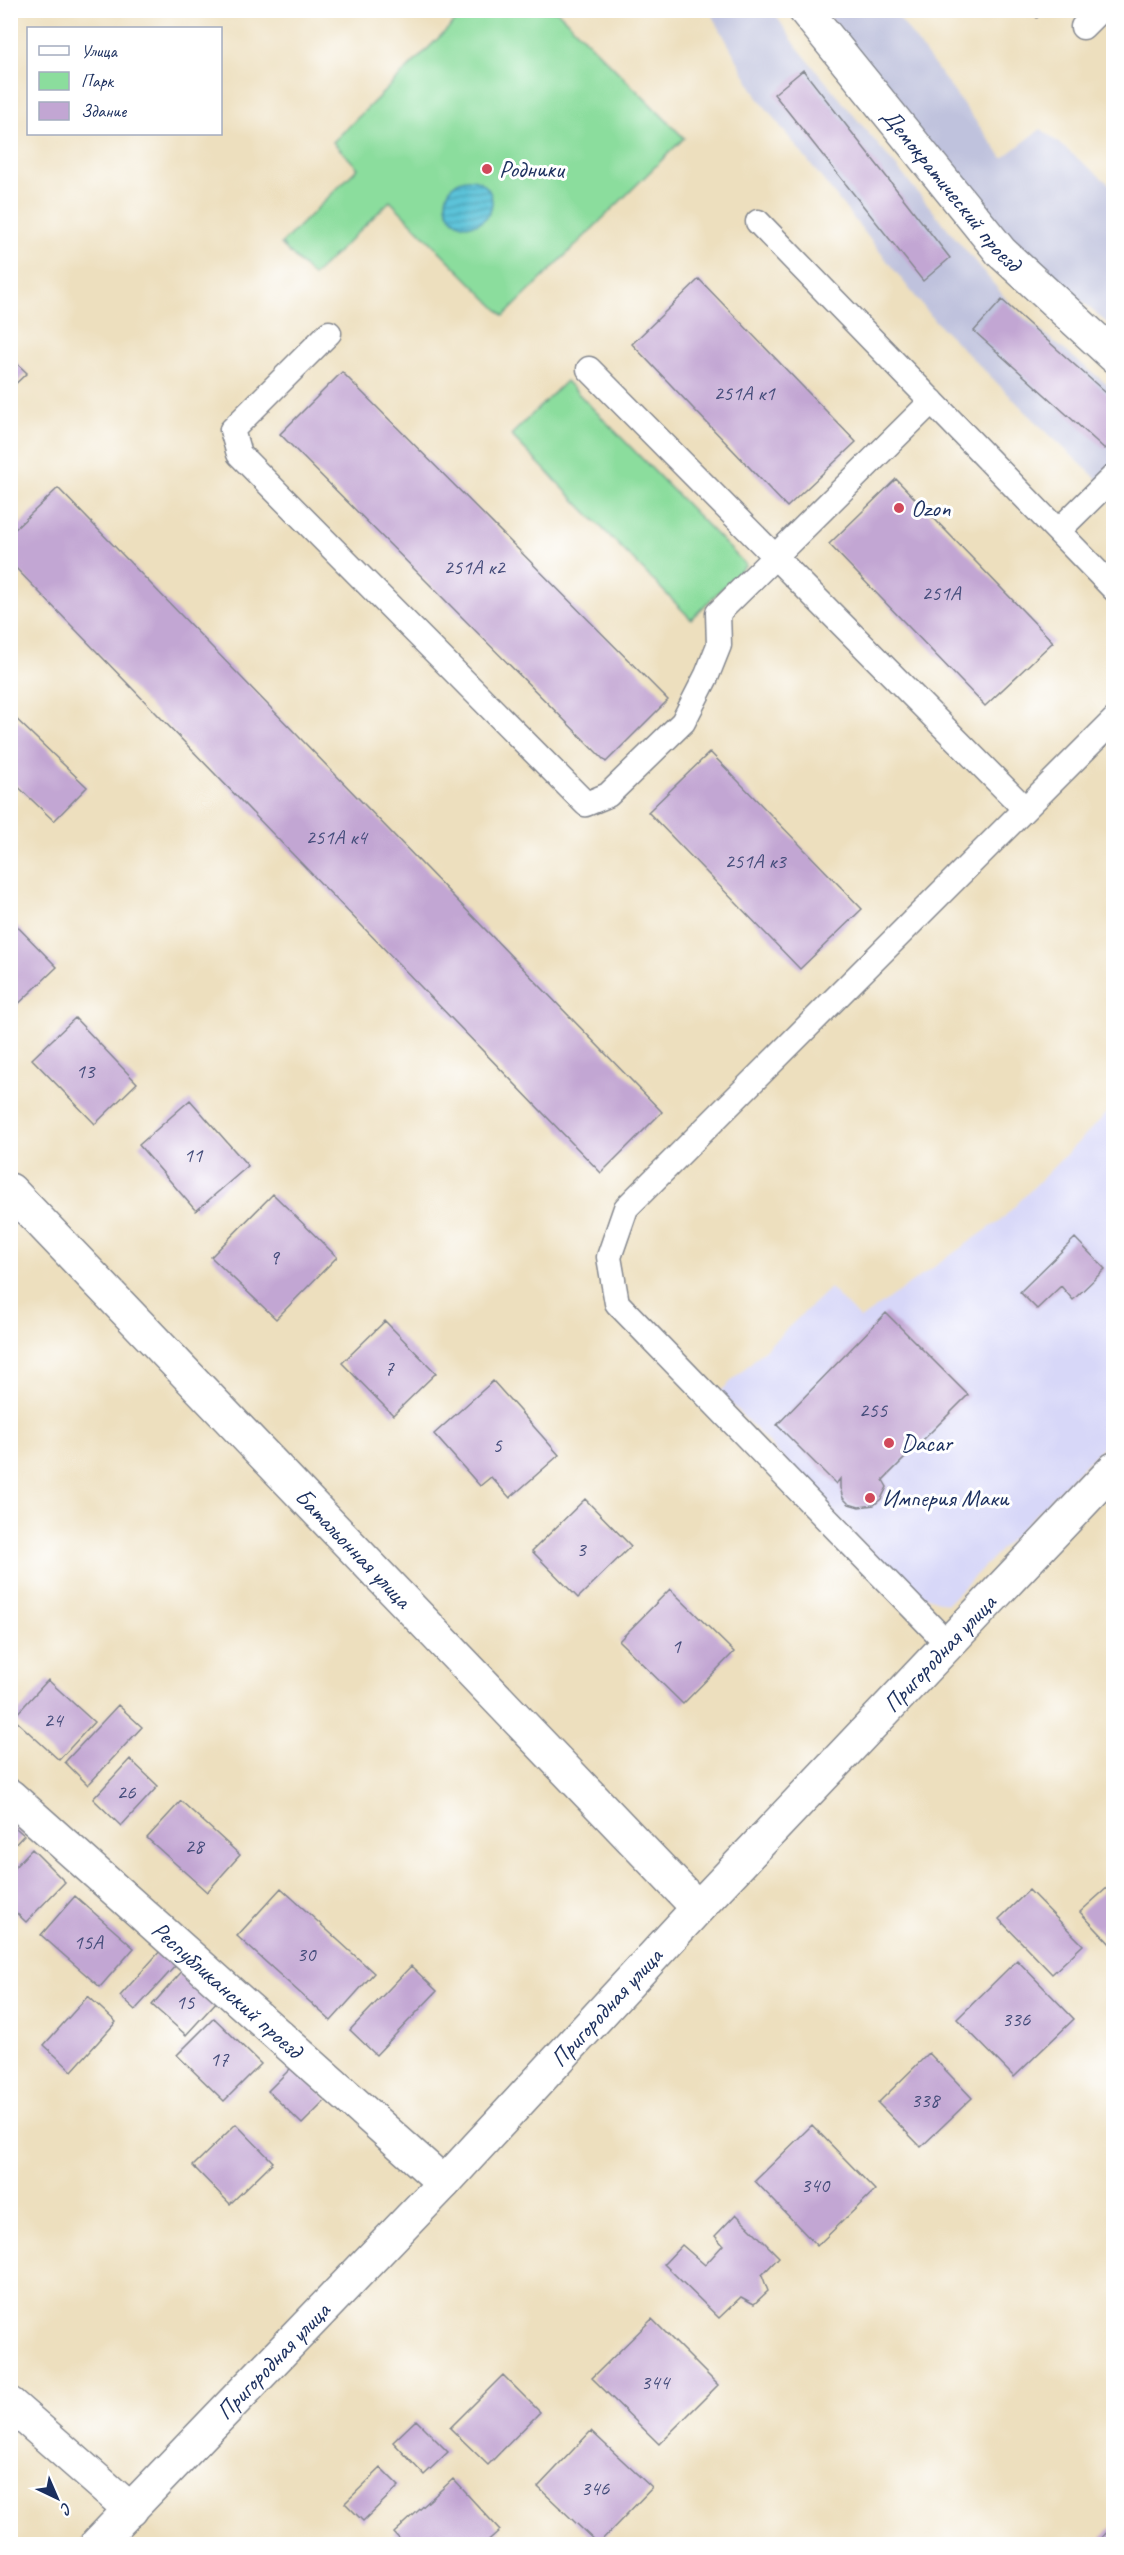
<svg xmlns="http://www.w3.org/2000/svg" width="1124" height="2555" font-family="Caveat,sans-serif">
	<defs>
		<pattern id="water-rules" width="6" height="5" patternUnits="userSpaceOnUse" patternTransform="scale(1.5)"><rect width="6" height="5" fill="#5cc3d9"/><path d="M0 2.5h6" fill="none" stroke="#4b9fb3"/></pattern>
	</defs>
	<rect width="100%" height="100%" fill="#fff"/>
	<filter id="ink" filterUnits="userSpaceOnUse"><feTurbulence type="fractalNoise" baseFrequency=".0167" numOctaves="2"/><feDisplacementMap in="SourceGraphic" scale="12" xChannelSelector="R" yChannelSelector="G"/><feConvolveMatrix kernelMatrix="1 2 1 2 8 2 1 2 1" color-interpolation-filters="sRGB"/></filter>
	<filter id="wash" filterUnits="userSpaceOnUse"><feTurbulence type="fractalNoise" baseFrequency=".008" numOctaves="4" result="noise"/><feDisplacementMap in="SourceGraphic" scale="24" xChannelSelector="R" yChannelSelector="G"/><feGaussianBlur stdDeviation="1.35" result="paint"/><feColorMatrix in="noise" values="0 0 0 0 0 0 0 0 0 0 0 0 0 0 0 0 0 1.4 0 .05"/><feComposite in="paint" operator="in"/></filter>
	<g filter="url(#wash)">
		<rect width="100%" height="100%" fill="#eddfbe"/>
		<path fill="#d7d7f8" d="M 1113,1107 L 1113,1436 L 947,1604 L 908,1590 L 720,1392 L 830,1288 L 860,1319 L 1002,1219 Z"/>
		<path fill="#bfc2dd" d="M 710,11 L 773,11 L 797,47 L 1017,312 L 1113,389 L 1113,494 L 1038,424 L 934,320 L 758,98 Z
			M 825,11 L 894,11 L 1003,158 L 1041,129 L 1113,187 L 1113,328 L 986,220 Z"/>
		<path fill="#8bdd9d" stroke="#53867e" stroke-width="1.5" d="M 466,11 L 557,11 L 684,138 L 504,316 L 390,201 L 313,276 L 281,244 L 358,168 L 333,142 Z
			M 566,381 L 746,565 L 691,619 L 511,435 Z"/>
		<path fill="url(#water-rules)" stroke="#3c799c" stroke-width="1.5" d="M446 202a23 23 0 1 1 46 0a23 23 0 1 1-46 0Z"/>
		<g id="blocks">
			<path fill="#c2a6d3" d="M 1030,10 L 1045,10 L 1037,18 Z
				M 803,70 L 950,258 L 923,281 L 774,94 Z
				M 699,279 L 856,442 L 787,507 L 632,344 Z
				M 1002,300 L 1114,400 L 1114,440 L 1105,449 L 974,331 Z
				M 10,357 L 27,373 L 10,389 Z
				M 342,372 L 668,700 L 606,762 L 280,434 Z
				M 896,479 L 1053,642 L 985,706 L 829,544 Z
				M 58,488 L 662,1112 L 601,1173 L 10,562 L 10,534 Z
				M 10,713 L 87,787 L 54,821 L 10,779 Z
				M 710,752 L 862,909 L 800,969 L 648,812 Z
				M 10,919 L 57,967 L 10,1012 Z
				M 75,1018 L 137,1083 L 95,1124 L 32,1059 Z
				M 190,1100 L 248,1166 L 196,1211 L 139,1145 Z
				M 273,1194 L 337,1257 L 276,1319 L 211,1257 Z
				M 1075,1238 L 1105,1269 L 1073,1300 L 1061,1286 L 1037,1309 L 1020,1292 Z
				M 886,1313 L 968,1395 L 883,1480 L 887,1487 L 881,1499 L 874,1505 L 859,1507 L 849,1504 L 843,1498 L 840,1488 L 840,1479 L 836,1484 L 777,1425 Z
				M 385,1321 L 436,1373 L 393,1415 L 342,1363 Z
				M 493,1381 L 559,1455 L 510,1498 L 491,1477 L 480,1486 L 434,1434 Z
				M 585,1499 L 631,1546 L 578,1598 L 532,1551 Z
				M 670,1589 L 734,1652 L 683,1704 L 619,1641 Z
				M 48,1680 L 94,1722 L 59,1760 L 13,1718 Z
				M 118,1705 L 142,1727 L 88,1785 L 65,1762 Z
				M 130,1759 L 158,1786 L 121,1826 L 93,1799 Z
				M 181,1801 L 240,1855 L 207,1892 L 147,1838 Z
				M 10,1823 L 24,1835 L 10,1850 Z
				M 32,1849 L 65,1882 L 26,1922 L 10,1907 L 10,1872 Z
				M 1108,1887 L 1114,1893 L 1114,1948 L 1080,1912 Z
				M 281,1888 L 374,1973 L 331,2021 L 237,1936 Z
				M 1029,1890 L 1083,1945 L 1052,1974 L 999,1919 Z
				M 75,1896 L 134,1948 L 100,1987 L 41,1935 Z
				M 161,1950 L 177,1964 L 135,2010 L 120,1996 Z
				M 1017,1960 L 1074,2019 L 1014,2077 L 957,2019 Z
				M 411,1966 L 437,1991 L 376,2055 L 350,2030 Z
				M 185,1968 L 219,1999 L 186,2035 L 152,2005 Z
				M 88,1996 L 116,2022 L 72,2071 L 44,2045 Z
				M 214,2018 L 261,2064 L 224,2101 L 177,2055 Z
				M 929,2053 L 972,2098 L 921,2147 L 878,2103 Z
				M 293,2066 L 327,2099 L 302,2124 L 268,2091 Z
				M 236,2124 L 273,2162 L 230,2204 L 193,2166 Z
				M 812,2125 L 875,2190 L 817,2246 L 755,2181 Z
				M 736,2214 L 779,2257 L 762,2275 L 768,2291 L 754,2304 L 741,2297 L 719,2318 L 664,2264 L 682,2245 L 705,2265 L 723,2245 L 715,2236 Z
				M 652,2319 L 718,2385 L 659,2444 L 592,2378 Z
				M 503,2375 L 540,2412 L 488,2465 L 450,2428 Z
				M 416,2420 L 448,2452 L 424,2475 L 393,2442 Z
				M 591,2431 L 652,2488 L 598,2544 L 538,2487 Z
				M 381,2468 L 399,2486 L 363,2521 L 345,2503 Z
				M 453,2479 L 500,2530 L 484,2544 L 404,2544 L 394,2533 Z
				M 1114,2526 L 1114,2544 L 1107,2544 L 1101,2538 Z"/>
		</g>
	</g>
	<g filter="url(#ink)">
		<use href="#blocks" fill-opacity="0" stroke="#84878e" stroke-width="1.5"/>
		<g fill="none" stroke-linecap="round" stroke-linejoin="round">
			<g stroke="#84878e" stroke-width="27">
				<path id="lane" d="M 1083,27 L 1100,10
					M 758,222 L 1114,589
					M 329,333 L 232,430 L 239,454 L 586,804 L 608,795 L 683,722 L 707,675 L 719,645 L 718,613 L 932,401
					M 589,369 L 1025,809
					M 1058,531 L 1114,476
					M 948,1644 L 617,1303 L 609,1257 L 626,1208 L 1114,720"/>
			</g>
			<g stroke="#84878e" stroke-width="36">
				<g id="street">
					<path id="s1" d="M 805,10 L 1001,252 L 1114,356"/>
					<path id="s2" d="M 10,1190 L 698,1908"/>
					<path id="s3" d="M 10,1796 L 444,2183"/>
					<path d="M 10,2404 L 131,2510"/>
				</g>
			</g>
			<g stroke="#84878e" stroke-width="36">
				<g id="secondary">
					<path id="s4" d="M 97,2544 L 444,2183 L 698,1908 L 1114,1469"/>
				</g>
			</g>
			<use href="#lane" stroke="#fff" stroke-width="24"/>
			<use href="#street" stroke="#fff" stroke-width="33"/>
			<use href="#secondary" stroke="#fff" stroke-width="33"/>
		</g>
	</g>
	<g fill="#d1495b" stroke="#fff" stroke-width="2">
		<circle cx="487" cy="169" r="6"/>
		<circle cx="899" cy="508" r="6"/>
		<circle cx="889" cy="1443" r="6"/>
		<circle cx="870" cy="1498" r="6"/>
	</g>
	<g text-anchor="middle" stroke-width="6" stroke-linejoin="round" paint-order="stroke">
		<g font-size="21" fill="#454d7b">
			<text x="744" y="400">251А к1</text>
			<text x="474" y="574">251А к2</text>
			<text x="941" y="600">251А</text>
			<text x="336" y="844">251А к4</text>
			<text x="755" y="868">251А к3</text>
			<text x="85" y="1078">13</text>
			<text x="193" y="1162">11</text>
			<text x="274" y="1264">9</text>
			<text x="389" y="1375">7</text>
			<text x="873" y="1417">255</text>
			<text x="497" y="1452">5</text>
			<text x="581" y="1556">3</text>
			<text x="676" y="1653">1</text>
			<text x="53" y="1727">24</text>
			<text x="126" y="1799">26</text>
			<text x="194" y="1853">28</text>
			<text x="88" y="1949">15А</text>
			<text x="306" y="1961">30</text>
			<text x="185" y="2009">15</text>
			<text x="1016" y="2026">336</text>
			<text x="219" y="2066">17</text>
			<text x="925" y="2107">338</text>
			<text x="815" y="2192">340</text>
			<text x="655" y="2389">344</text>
			<text x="595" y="2495">346</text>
		</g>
		<g font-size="24" fill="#1b2f5e" stroke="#fff" text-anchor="start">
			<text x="499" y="177">Родники</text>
			<text x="911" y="516">Ozon</text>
			<text x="901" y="1451">Dacar</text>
			<text x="882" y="1506">Империя Маки</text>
		</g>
		<g font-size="24" fill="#1b2f5e" stroke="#fff">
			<text dy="8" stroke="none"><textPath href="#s1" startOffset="232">Демократический проезд</textPath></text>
			<text dy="8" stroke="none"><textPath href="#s2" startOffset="496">Батальонная улица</textPath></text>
			<text dy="8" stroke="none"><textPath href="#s4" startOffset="1226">Пригородная улица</textPath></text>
			<text dy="8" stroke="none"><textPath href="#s3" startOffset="291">Республиканский проезд</textPath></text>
			<text dy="8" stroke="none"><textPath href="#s4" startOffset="740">Пригородная улица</textPath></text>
			<text dy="8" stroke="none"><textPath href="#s4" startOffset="254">Пригородная улица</textPath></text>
		</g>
	</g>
	<rect width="1124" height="2555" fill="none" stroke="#fff" stroke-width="36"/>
	<rect x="27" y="27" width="195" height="108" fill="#ffffff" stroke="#a4acbf" stroke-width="1.5"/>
	<rect x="39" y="46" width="30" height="9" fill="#ffffff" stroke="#a4acbf" stroke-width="1.5"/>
	<text x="81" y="57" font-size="18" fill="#1b2f5e">Улица</text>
	<rect x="39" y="72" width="30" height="18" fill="#8bdd9d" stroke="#a4acbf" stroke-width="1.5"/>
	<text x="81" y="87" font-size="18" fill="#1b2f5e">Парк</text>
	<rect x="39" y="102" width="30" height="18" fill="#c2a6d3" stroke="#a4acbf" stroke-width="1.5"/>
	<text x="81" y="117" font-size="18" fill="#1b2f5e">Здание</text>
	<g transform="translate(57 2498) rotate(136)" stroke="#ffffff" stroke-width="4.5" paint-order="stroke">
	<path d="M0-4.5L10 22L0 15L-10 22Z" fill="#1b2f5e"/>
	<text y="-9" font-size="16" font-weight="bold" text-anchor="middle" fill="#1b2f5e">С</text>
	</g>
</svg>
